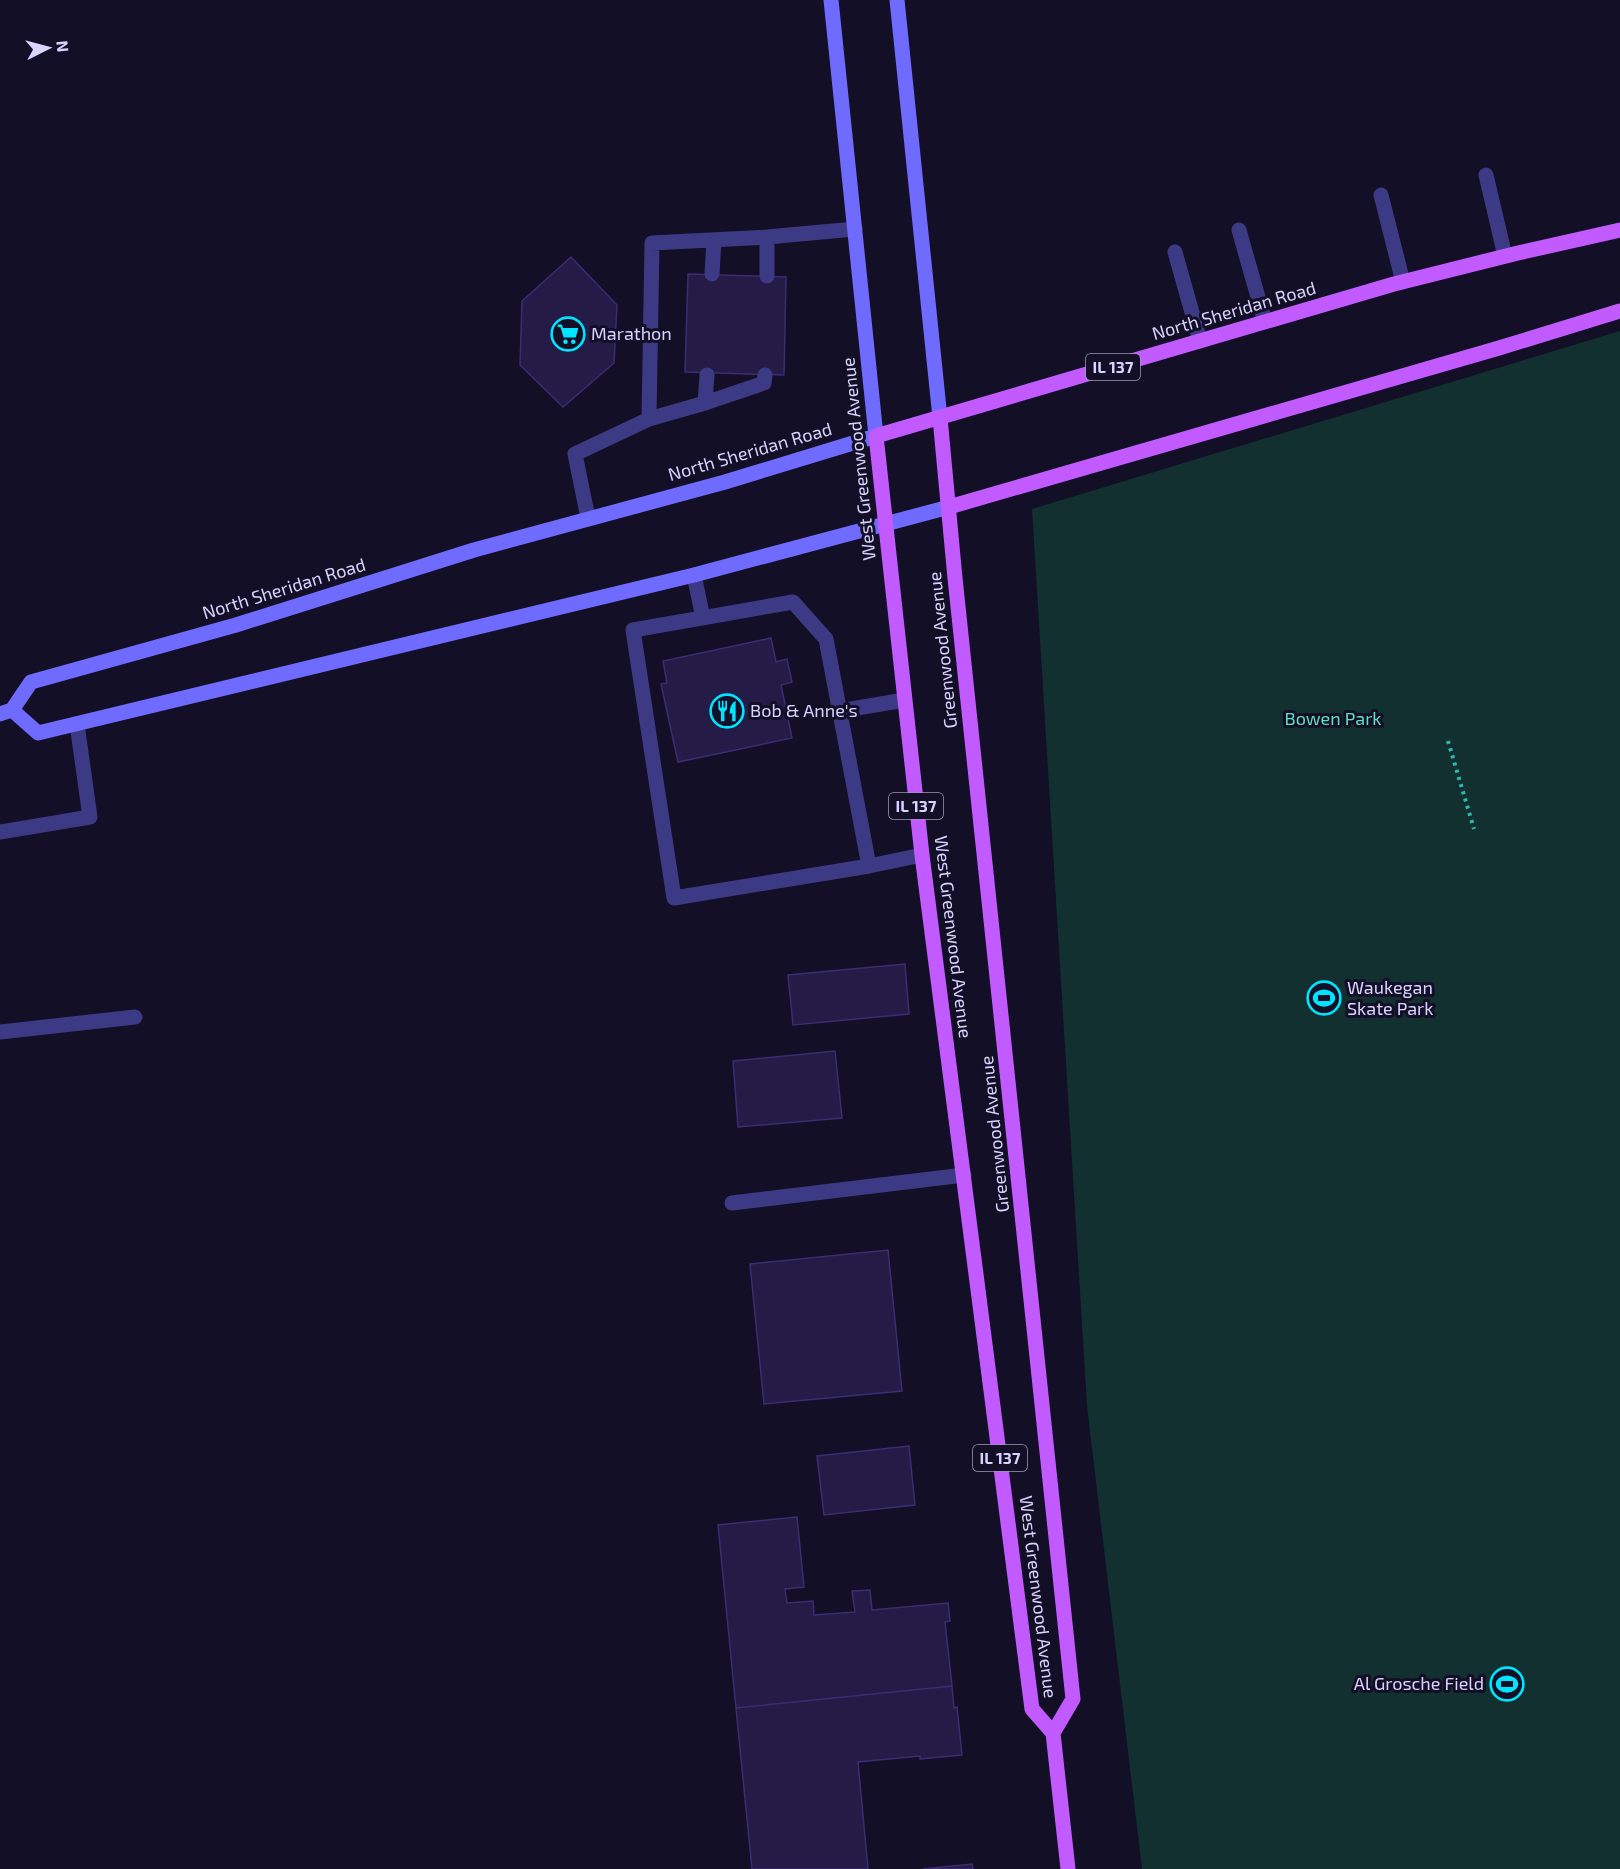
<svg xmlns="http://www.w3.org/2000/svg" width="1620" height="1869" font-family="'Exo 2',sans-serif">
	<rect width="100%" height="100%" fill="#130f26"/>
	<path fill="#12302f" d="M 1620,331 L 1620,1869 L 1142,1869 L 1087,1406 L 1032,509 Z"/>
	<path fill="#241b47" stroke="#3b2d73" stroke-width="1.5" d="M 571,257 L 617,305 L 614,363 L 563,407 L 520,365 L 522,301 Z
		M 688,274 L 786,277 L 784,375 L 685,372 Z
		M 771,638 L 776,662 L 787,659 L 792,682 L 781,685 L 792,738 L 678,762 L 661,684 L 667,683 L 663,661 Z
		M 905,964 L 909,1014 L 793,1025 L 788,975 Z
		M 835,1051 L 842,1118 L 738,1127 L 733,1061 Z
		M 888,1250 L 902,1391 L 764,1404 L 750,1264 Z
		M 909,1446 L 915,1505 L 824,1515 L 817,1456 Z
		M 797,1517 L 804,1587 L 785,1589 L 787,1603 L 813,1601 L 814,1615 L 855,1612 L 852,1591 L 870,1590 L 872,1610 L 948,1603 L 950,1621 L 945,1622 L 952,1686 L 736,1708 L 718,1525 Z
		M 952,1686 L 954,1708 L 957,1707 L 962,1755 L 920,1759 L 920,1756 L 858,1762 L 868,1869 L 752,1869 L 736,1708 Z
		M 972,1864 L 973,1869 L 923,1869 Z"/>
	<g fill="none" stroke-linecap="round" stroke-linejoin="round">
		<path stroke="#2fb8b0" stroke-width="4" stroke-dasharray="3 4.5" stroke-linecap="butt" d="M 1448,741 L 1474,829"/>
		<path stroke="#3d3a85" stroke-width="15" d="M 1486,175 L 1505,256
			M 1381,195 L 1403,282
			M 1239,230 L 1265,322
			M 1175,252 L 1200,341
			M 712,274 L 714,240
			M 767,276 L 767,237
			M 705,403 L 707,375
			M 649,419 L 652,243 L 767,237 L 855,229
			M 588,518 L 575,454 L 649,419 L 705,403 L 764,383 L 765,375
			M 694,575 L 703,618
			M 840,711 L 904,700
			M 0,832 L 90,817 L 77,724
			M 869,866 L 826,639 L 793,602 L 633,630 L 674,898 L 869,866 L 922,855
			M 0,1032 L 135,1017
			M 732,1203 L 964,1175"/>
		<path stroke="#6f6bff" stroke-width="15" d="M 897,0 L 940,418
			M 12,710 L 38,733 L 694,575 L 949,507
			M 0,714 L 12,710 L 31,682 L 236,625 L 474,550 L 725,482 L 876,436 L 831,0"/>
		<path stroke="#c25bff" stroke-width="15" d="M 940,418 L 955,578 L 1073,1699 L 1053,1733
			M 949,507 L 1499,348 L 1620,311
			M 1068,1869 L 1053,1733 L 1032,1709 L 922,855 L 876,436 L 1394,284 L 1518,253 L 1620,230"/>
	</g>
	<defs>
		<g id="supermarket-ring" transform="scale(1.725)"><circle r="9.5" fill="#130f26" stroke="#00e5ff" stroke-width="1.5"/><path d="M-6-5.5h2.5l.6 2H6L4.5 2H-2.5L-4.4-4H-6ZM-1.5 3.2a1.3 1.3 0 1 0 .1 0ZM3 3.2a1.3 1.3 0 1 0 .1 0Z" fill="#00e5ff"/></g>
		<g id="restaurant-ring" transform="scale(1.725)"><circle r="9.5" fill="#130f26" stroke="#00e5ff" stroke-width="1.5"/><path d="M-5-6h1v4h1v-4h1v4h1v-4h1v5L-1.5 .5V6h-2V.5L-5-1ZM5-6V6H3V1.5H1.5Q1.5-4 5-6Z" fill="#00e5ff"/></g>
		<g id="stadium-ring" transform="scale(1.725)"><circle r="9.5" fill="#130f26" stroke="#00e5ff" stroke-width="1.5"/><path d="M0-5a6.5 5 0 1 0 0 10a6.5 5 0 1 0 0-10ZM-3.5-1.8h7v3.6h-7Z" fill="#00e5ff"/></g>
	</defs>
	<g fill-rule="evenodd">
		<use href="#supermarket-ring" x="568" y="334"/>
		<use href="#restaurant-ring" x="727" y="711"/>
		<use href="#stadium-ring" x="1324" y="998"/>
		<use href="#stadium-ring" x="1507" y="1684"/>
	</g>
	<g text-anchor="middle" stroke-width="6" stroke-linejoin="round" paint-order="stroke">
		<g fill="#130f26" stroke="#9e99be" stroke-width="1.5">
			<rect x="1086" y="354" width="54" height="26" rx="4.5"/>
			<rect x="889" y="793" width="54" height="26" rx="4.5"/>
			<rect x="973" y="1445" width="54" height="26" rx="4.5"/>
		</g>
		<g font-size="16" font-weight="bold" fill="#d9d4ff">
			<text x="1113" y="373">IL 137</text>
			<text x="916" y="812">IL 137</text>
			<text x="1000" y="1464">IL 137</text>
		</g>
		<g font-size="18" fill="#d9d4ff" stroke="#130f26">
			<text transform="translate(1234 311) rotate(-16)" y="6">North Sheridan Road</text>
			<text transform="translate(750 452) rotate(-16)" y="6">North Sheridan Road</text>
			<text transform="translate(859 459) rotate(-96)" y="6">West Greenwood Avenue</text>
			<text transform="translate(284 589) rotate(-17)" y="6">North Sheridan Road</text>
			<text transform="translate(943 650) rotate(-96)" y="6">Greenwood Avenue</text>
			<text transform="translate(953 937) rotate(83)" y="6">West Greenwood Avenue</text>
			<text transform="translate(995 1134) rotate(-96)" y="6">Greenwood Avenue</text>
			<text transform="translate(1038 1597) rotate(83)" y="6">West Greenwood Avenue</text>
		</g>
		<g font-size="18" fill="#d9d4ff" stroke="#130f26" text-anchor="start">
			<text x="591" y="340">Marathon</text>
			<text x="750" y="717">Bob &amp; Anne's</text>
			<text x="1347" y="994">Waukegan<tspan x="1347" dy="21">Skate Park</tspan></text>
			<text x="1484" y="1690" text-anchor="end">Al Grosche Field</text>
		</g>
		<g font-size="18" fill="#5fe0c0" stroke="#130f26">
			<text x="1333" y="725">Bowen Park</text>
		</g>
	</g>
	<g transform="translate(48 48) rotate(84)" stroke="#130f26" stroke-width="4.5" paint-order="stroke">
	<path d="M0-4.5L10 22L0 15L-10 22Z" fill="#d9d4ff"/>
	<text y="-9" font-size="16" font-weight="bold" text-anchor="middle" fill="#d9d4ff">N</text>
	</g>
</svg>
